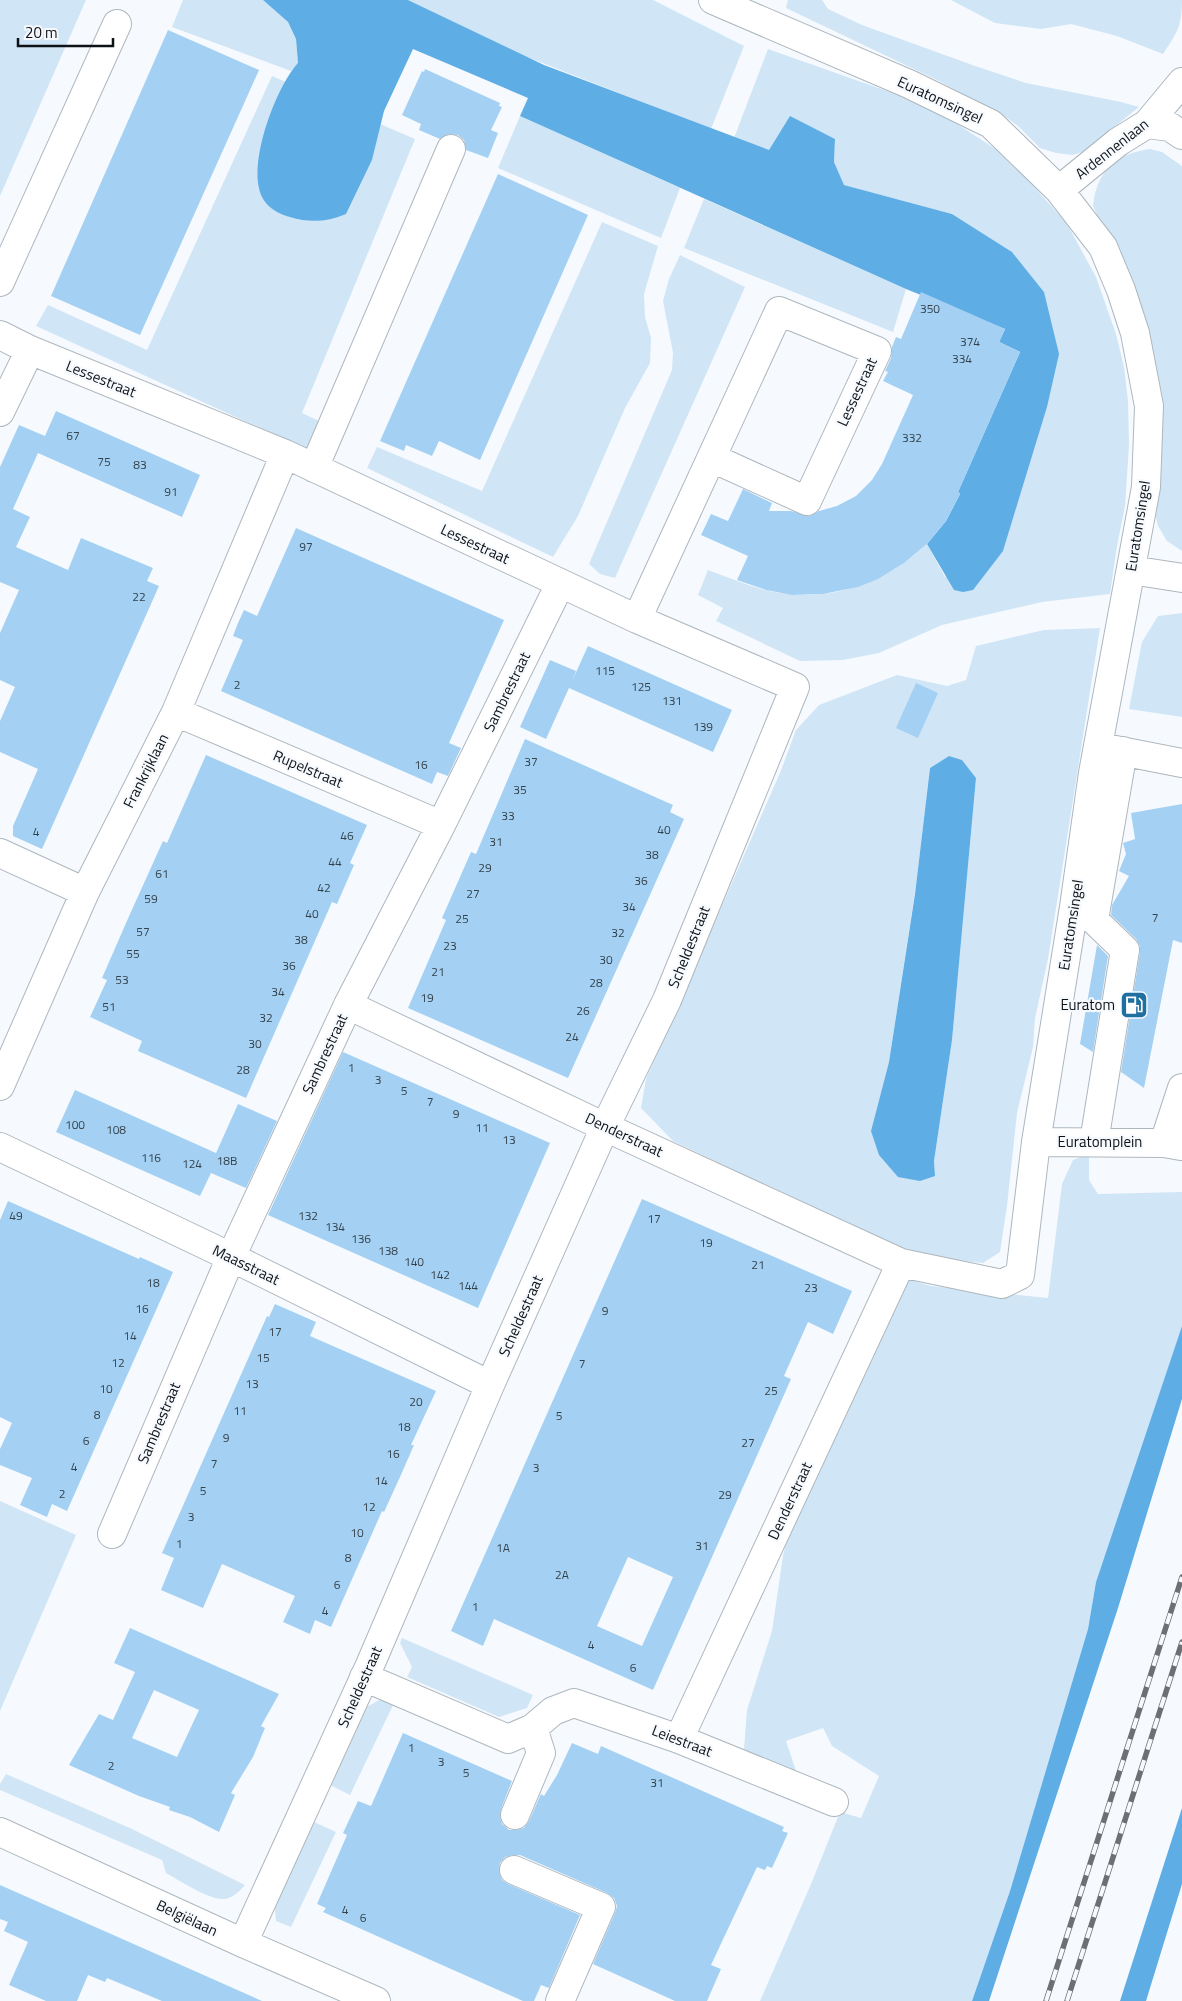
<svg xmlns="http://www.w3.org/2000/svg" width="1182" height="2001" font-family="'Titillium Web',sans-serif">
	<rect width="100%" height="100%" fill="#f6fafe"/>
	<path fill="#d0e5f6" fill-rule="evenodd" d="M 0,0 L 86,0 L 0,196 Z
		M 183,0 L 263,0 L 288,22 L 296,39 L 298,64 L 291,71 L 172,27 Z
		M 408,0 L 653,0 L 744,46 L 711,129 L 522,55 Z
		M 788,0 L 822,0 L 828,9 L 862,25 L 978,67 L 1026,83 L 1121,102 L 1139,107 L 1083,152 L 1072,155 L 1056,153 L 1040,148 L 1018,126 L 1007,118 L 939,81 L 786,8 Z
		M 951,0 L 1182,0 C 1182,26 1177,33 1163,54 L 1117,36 L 1071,24 L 1041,29 L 995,23 Z
		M 768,49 L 901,96 L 954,122 L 1008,157 L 1067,224 L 1096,277 L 1116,334 L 1124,367 L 1128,401 L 1129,445 L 1125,506 L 1117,546 L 1110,594 L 1042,602 L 942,625 L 879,653 L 843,660 L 800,661 L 716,621 L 723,608 L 698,595 L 708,570 C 727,577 746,585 765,590 C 825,605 883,585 927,544 L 945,577 L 1003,551 L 1047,407 L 1044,292 L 1012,252 L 952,214 L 844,185 L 834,162 L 835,139 L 790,117 L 769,150 L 734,138 Z
		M 272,76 L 286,82 L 270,114 L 346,214 L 372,160 L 380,124 L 415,139 L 302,413 L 319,421 L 306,449 L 36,326 L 48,305 L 147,350 Z
		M 520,116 L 680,188 L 661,238 L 498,168 Z
		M 1150,149 L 1162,152 L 1182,166 L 1182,551 L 1167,541 L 1158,526 L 1154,510 L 1161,443 L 1158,375 L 1147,328 L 1093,206 C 1097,171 1115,154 1150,149 Z
		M 704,199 L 906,289 L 893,332 L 684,248 Z
		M 602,222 L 658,246 L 644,294 L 645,317 L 651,338 L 650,363 L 625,408 L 578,516 L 553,557 L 367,468 L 377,447 L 482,491 Z
		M 680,255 L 745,287 L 615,578 L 600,574 L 589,564 L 672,370 L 673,353 L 663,301 L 669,279 Z
		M 1182,613 L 1182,717 L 1129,709 L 1142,642 L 1158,616 Z
		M 1100,628 L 1048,959 L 1035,1018 L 1033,1047 L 1017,1113 L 1007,1206 L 1000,1252 L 983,1263 L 942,1259 L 892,1245 L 673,1141 L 641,1108 L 646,1079 L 780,773 L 796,730 L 819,705 L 897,675 L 947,686 L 966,680 L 976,646 L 1044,630 ZM 949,756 L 962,760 L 976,778 L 952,1040 L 934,1161 L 935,1176 L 871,1131 L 889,1062 L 916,885 L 930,768 Z
		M 1089,1154 L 1089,1180 L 1098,1194 L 1182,1192 L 1182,1326 L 1096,1582 L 1088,1629 L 1010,1891 L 972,2001 L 760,2001 L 811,1884 L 840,1812 L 861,1818 L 879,1776 L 832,1746 L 823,1728 L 786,1741 L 796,1771 L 769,1765 L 744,1749 L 747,1710 L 772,1631 L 783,1556 L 787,1538 L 904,1278 L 931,1286 L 1048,1298 L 1062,1184 L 1073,1160 Z
		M 0,1501 L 76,1535 L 0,1711 Z
		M 402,1638 L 533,1695 L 527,1708 L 499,1717 L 407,1677 L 412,1667 L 400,1643 Z
		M 381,1699 L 395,1701 L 350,1795 L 326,1783 L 363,1709 Z
		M 6,1774 L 132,1829 L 245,1885 C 239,1892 231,1900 221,1899 C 206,1898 179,1880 166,1873 L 162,1860 L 0,1790 L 0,1784 Z
		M 312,1821 L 336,1832 L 291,1927 L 276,1921 L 274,1898 Z"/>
	<path fill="#5eade5" d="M 263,0 L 408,0 L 544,65 L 769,150 L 790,116 L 835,139 L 834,162 L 844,185 L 952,214 L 1012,252 L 1044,292 L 1059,354 L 1047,407 L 1003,551 L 973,590 L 963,592 L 954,590 L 927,544 L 946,521 L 960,494 L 958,492 L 1020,352 L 999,342 L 1005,329 L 906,289 L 520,116 L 528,98 L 413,49 L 384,111 L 372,160 L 346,214 C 327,222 310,223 290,217 C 275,213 262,204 259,188 C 251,156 276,87 298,63 L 296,39 L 288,22 Z
		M 949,756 L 962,760 L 976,778 L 952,1040 L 934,1161 L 935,1176 L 920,1181 L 898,1177 L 879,1155 L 871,1131 L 889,1062 L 915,894 L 930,768 Z
		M 1182,1326 L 1182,1399 L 1118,1608 L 989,2001 L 972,2001 L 1010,1891 L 1088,1629 L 1096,1582 Z
		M 1182,1808 L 1182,1884 L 1146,2001 L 1120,2001 Z"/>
	<path fill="#a4d1f3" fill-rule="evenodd" d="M 168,30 L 259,70 L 140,335 L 51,296 Z
		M 425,69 L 500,103 L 499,106 L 502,107 L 491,130 L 498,133 L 488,158 L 466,150 L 464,140 L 458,135 L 449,134 L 440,139 L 419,130 L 421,124 L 402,115 L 422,71 L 424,72 Z
		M 498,174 L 588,215 L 480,460 L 439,441 L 432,456 L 406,445 L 404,451 L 380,441 Z
		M 921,292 L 1005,329 L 999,342 L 1020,352 L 958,492 L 960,494 L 946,521 L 927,544 L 904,563 L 878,579 L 858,587 L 823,594 L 792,595 L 766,590 L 737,580 L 748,556 L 701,535 L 711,514 L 728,521 L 743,489 L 772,503 L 769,511 L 791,511 L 809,516 L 819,511 L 837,506 L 856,496 L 872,480 L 882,464 L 913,395 L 883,381 L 888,372 L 885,371 L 891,358 L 892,347 L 896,337 L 901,339 Z
		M 56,411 L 200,475 L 182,517 L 38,453 L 13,509 L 30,517 L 16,547 L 68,570 L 81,538 L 153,568 L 147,581 L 159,586 L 42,849 L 13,836 L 13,826 L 38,769 L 0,752 L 0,721 L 15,687 L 0,680 L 0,633 L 19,590 L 0,582 L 0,467 L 19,425 L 45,436 Z
		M 296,528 L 504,620 L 449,743 L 461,748 L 448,776 L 437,772 L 432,784 L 221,691 L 243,640 L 233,636 L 238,623 L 244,610 L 257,616 Z
		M 588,646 L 732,710 L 713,752 L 569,688 L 546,739 L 520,727 L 550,660 L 576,671 L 572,681 Z
		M 916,683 L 938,693 L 918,738 L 896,728 Z
		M 525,739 L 673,805 L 670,812 L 684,819 L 568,1078 L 408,1008 L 446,920 L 442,918 L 471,852 L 476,854 Z
		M 206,755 L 367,825 L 350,863 L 354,865 L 337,904 L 332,902 L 246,1098 L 138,1051 L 142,1041 L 90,1017 L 107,980 L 102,978 L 130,914 L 163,841 L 167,843 Z
		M 1182,804 L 1182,943 L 1173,940 L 1144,1088 L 1121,1072 L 1140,952 L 1140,946 L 1136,939 L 1111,915 L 1112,905 L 1129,876 L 1119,871 L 1126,854 L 1123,843 L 1135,839 L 1131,813 Z
		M 1097,945 L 1108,956 L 1093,1052 L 1080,1044 Z
		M 343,1052 L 550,1143 L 478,1308 L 268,1215 Z
		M 75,1090 L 216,1153 L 238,1104 L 277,1121 L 246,1188 L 211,1173 L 200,1196 L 56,1132 Z
		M 642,1199 L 852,1291 L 833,1334 L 808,1322 L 784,1376 L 791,1379 L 653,1690 L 494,1619 L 483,1646 L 451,1631 ZM 628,1557 L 673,1577 L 642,1646 L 597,1626 Z
		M 8,1201 L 139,1259 L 140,1257 L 173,1272 L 67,1511 L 52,1504 L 47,1517 L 20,1505 L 32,1478 L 0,1465 L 0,1449 L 12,1423 L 0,1417 L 0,1220 Z
		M 275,1304 L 316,1322 L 310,1336 L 436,1391 L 411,1445 L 414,1445 L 400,1477 L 384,1512 L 382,1511 L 331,1627 L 315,1620 L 310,1634 L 283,1622 L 295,1596 L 222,1564 L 203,1608 L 161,1590 L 174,1558 L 162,1553 L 267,1316 L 269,1317 Z
		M 130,1628 L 279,1694 L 261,1726 L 265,1728 L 253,1757 L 231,1793 L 235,1795 L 219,1832 L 190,1817 L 169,1810 L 170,1807 L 139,1796 L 69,1765 L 99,1714 L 113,1720 L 135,1672 L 114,1663 ZM 154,1690 L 199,1710 L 177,1757 L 132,1738 Z
		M 403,1733 L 512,1781 L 501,1809 L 500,1816 L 502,1824 L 509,1830 L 517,1830 L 524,1828 L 529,1821 L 541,1794 L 544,1796 L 557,1775 L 572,1743 L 598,1754 L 601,1746 L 784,1827 L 782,1831 L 788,1833 L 772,1868 L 767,1866 L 765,1870 L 757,1867 L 711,1965 L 721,1969 L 707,2001 L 675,2001 L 593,1964 L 615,1913 L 617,1906 L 614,1898 L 607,1893 L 520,1855 L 512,1855 L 505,1857 L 500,1863 L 499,1872 L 502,1880 L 508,1884 L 580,1915 L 549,1988 L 541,1985 L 534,2001 L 523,2001 L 323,1912 L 326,1908 L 317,1904 L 347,1835 L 343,1833 L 358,1801 L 371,1806 Z
		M 0,1885 L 145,1949 L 262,2001 L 162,2001 L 107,1978 L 105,1982 L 88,1975 L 77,2001 L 46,2001 L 9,1985 L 28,1942 L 4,1931 L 8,1922 L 0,1919 Z"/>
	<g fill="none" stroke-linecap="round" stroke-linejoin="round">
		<g stroke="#adb7be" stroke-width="30">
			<path id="minor" d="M 1147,124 L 1170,127 L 1182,135
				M 1059,190 L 1118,142 L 1147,124 L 1182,82
				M 0,282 L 117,24
				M 0,335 L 30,350 L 285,454 L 637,619 L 795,687 L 667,1000 L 605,1127 L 490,1385 L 370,1665 L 243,1943
				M 0,412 L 30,350
				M 314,468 L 451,149
				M 1131,570 L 1182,578
				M 637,619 L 779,311 L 877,351 L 807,501 L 712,458
				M 176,712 L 441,825
				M 1105,748 L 1182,763
				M 0,853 L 85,892
				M 1074,907 L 1094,920 L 1125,950 L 1094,1142
				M 1094,920 L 1123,751
				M 348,1005 L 605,1127 L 901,1263 L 1002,1284 L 1020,1275 L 1036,1142 L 1074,907 L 1093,773 L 1146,487 L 1149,406 L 1135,333 L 1121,290 L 1103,247 L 1059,190 L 991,124 L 909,84 L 713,0
				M 0,1086 L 85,892 L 176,712 L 285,454
				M 1036,1142 L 1164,1143
				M 1181,1146 L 1164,1143 L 1182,1088
				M 0,1147 L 231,1257 L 490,1385
				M 112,1534 L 231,1257 L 348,1005 L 441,825 L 560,584
				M 364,1677 L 508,1739 L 533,1728 L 553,1711 L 574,1703 L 679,1739 L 834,1802
				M 679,1739 L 901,1263
				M 515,1815 L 541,1753 L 533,1728
				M 0,1832 L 243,1943 L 376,2001
				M 514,1870 L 601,1907 L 560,2001"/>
		</g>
		<use href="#minor" stroke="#fff" stroke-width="28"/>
		<g stroke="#6d7073" stroke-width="5.5">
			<path id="rail" d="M 1046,2001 L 1182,1577
				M 1067,2001 L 1182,1642"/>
		</g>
		<use href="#rail" stroke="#f6fafe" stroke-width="4" stroke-dasharray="11" stroke-linecap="butt"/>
	</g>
	<defs>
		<g id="fuel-square" transform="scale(1.4375)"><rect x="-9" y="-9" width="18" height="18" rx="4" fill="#1f70a1" stroke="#f6fafe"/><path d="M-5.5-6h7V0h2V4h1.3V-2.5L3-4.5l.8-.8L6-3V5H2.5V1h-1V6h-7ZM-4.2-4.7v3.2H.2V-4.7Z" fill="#fff"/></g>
	</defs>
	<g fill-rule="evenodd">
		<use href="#fuel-square" x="1134" y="1005"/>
	</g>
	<g text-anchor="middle" stroke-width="4.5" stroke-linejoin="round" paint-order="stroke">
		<g font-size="12" fill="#34424c">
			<text x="930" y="313">350</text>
			<text x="970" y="346">374</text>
			<text x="962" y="363">334</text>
			<text x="73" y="440">67</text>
			<text x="912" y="442">332</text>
			<text x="104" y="466">75</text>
			<text x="140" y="469">83</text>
			<text x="171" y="496">91</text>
			<text x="306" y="551">97</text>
			<text x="139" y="601">22</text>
			<text x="605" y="675">115</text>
			<text x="237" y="689">2</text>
			<text x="641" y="691">125</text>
			<text x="672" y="705">131</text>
			<text x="703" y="731">139</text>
			<text x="531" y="766">37</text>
			<text x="421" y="769">16</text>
			<text x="520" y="794">35</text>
			<text x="508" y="820">33</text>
			<text x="664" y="834">40</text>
			<text x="36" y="836">4</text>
			<text x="347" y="840">46</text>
			<text x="496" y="846">31</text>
			<text x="652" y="859">38</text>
			<text x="335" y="866">44</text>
			<text x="485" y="872">29</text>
			<text x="162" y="878">61</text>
			<text x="641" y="885">36</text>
			<text x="324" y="892">42</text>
			<text x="473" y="898">27</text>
			<text x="151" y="903">59</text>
			<text x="629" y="911">34</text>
			<text x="312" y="918">40</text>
			<text x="1155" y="922">7</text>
			<text x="462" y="923">25</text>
			<text x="143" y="936">57</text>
			<text x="618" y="937">32</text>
			<text x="301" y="944">38</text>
			<text x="450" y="950">23</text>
			<text x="133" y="958">55</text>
			<text x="606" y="964">30</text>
			<text x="289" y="970">36</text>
			<text x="438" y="976">21</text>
			<text x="122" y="984">53</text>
			<text x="596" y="987">28</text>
			<text x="278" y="996">34</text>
			<text x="427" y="1002">19</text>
			<text x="109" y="1011">51</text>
			<text x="583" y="1015">26</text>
			<text x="266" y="1022">32</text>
			<text x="572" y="1041">24</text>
			<text x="255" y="1048">30</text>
			<text x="351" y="1072">1</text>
			<text x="243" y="1074">28</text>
			<text x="378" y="1084">3</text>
			<text x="404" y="1095">5</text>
			<text x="430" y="1106">7</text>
			<text x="456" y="1118">9</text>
			<text x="75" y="1129">100</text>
			<text x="482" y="1132">11</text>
			<text x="116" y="1134">108</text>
			<text x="509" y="1144">13</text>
			<text x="151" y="1162">116</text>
			<text x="227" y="1165">18B</text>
			<text x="192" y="1168">124</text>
			<text x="16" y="1220">49</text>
			<text x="308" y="1220">132</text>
			<text x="654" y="1223">17</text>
			<text x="335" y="1231">134</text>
			<text x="361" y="1243">136</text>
			<text x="706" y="1247">19</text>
			<text x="388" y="1255">138</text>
			<text x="414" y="1266">140</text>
			<text x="758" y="1269">21</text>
			<text x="440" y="1279">142</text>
			<text x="153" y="1287">18</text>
			<text x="468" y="1290">144</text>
			<text x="811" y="1292">23</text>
			<text x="142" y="1313">16</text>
			<text x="605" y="1315">9</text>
			<text x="275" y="1336">17</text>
			<text x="130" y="1340">14</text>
			<text x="263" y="1362">15</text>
			<text x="118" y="1367">12</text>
			<text x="582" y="1368">7</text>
			<text x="252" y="1388">13</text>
			<text x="106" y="1393">10</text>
			<text x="771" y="1395">25</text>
			<text x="416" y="1406">20</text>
			<text x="240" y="1415">11</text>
			<text x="97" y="1419">8</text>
			<text x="559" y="1420">5</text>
			<text x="404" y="1431">18</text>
			<text x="226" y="1442">9</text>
			<text x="86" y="1445">6</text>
			<text x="748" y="1447">27</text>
			<text x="393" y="1458">16</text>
			<text x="214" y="1468">7</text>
			<text x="74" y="1471">4</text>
			<text x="536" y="1472">3</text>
			<text x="381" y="1485">14</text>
			<text x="203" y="1495">5</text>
			<text x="62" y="1498">2</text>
			<text x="725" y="1499">29</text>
			<text x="369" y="1511">12</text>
			<text x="191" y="1521">3</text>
			<text x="357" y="1537">10</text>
			<text x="179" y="1548">1</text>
			<text x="702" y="1550">31</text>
			<text x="503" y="1552">1A</text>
			<text x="348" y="1562">8</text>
			<text x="562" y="1579">2A</text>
			<text x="337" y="1589">6</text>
			<text x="475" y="1611">1</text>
			<text x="325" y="1615">4</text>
			<text x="591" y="1649">4</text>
			<text x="633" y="1672">6</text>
			<text x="411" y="1752">1</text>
			<text x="441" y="1766">3</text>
			<text x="111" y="1770">2</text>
			<text x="466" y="1777">5</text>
			<text x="657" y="1787">31</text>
			<text x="345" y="1914">4</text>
			<text x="363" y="1922">6</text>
		</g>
		<g font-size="15" fill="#0f1215" stroke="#f6fafe">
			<text transform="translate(940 100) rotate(25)" y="5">Euratomsingel</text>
			<text transform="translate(1112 149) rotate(-38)" y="5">Ardennenlaan</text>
			<text transform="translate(101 379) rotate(22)" y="5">Lessestraat</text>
			<text transform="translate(857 392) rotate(-65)" y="5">Lessestraat</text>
			<text transform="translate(1138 526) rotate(-81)" y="5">Euratomsingel</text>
			<text transform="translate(475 544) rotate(25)" y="5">Lessestraat</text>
			<text transform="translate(507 692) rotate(-64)" y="5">Sambrestraat</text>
			<text transform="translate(308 769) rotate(23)" y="5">Rupelstraat</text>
			<text transform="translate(146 771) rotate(-63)" y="5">Frankrijklaan</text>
			<text transform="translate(1071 925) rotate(-81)" y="5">Euratomsingel</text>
			<text transform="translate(689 947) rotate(-68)" y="5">Scheldestraat</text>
			<text transform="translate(325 1054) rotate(-65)" y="5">Sambrestraat</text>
			<text transform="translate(624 1135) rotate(25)" y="5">Denderstraat</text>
			<text x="1100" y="1147">Euratomplein</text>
			<text transform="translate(246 1265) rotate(26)" y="5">Maasstraat</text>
			<text transform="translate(521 1316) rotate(-66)" y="5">Scheldestraat</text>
			<text transform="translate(159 1423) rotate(-67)" y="5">Sambrestraat</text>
			<text transform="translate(790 1501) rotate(-65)" y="5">Denderstraat</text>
			<text transform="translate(360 1687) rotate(-66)" y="5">Scheldestraat</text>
			<text transform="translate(682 1741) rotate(21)" y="5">Leiestraat</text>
			<text transform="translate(187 1918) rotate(25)" y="5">Belgiëlaan</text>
		</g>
		<g font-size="15" fill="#0f1215" stroke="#f6fafe" text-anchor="end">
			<text x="1115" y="1010">Euratom</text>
		</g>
	</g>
	<path d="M18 38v8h95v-8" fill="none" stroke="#0f1215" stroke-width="2.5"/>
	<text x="25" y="38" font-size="15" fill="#0f1215" stroke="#f6fafe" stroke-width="4" paint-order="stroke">20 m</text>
</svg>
